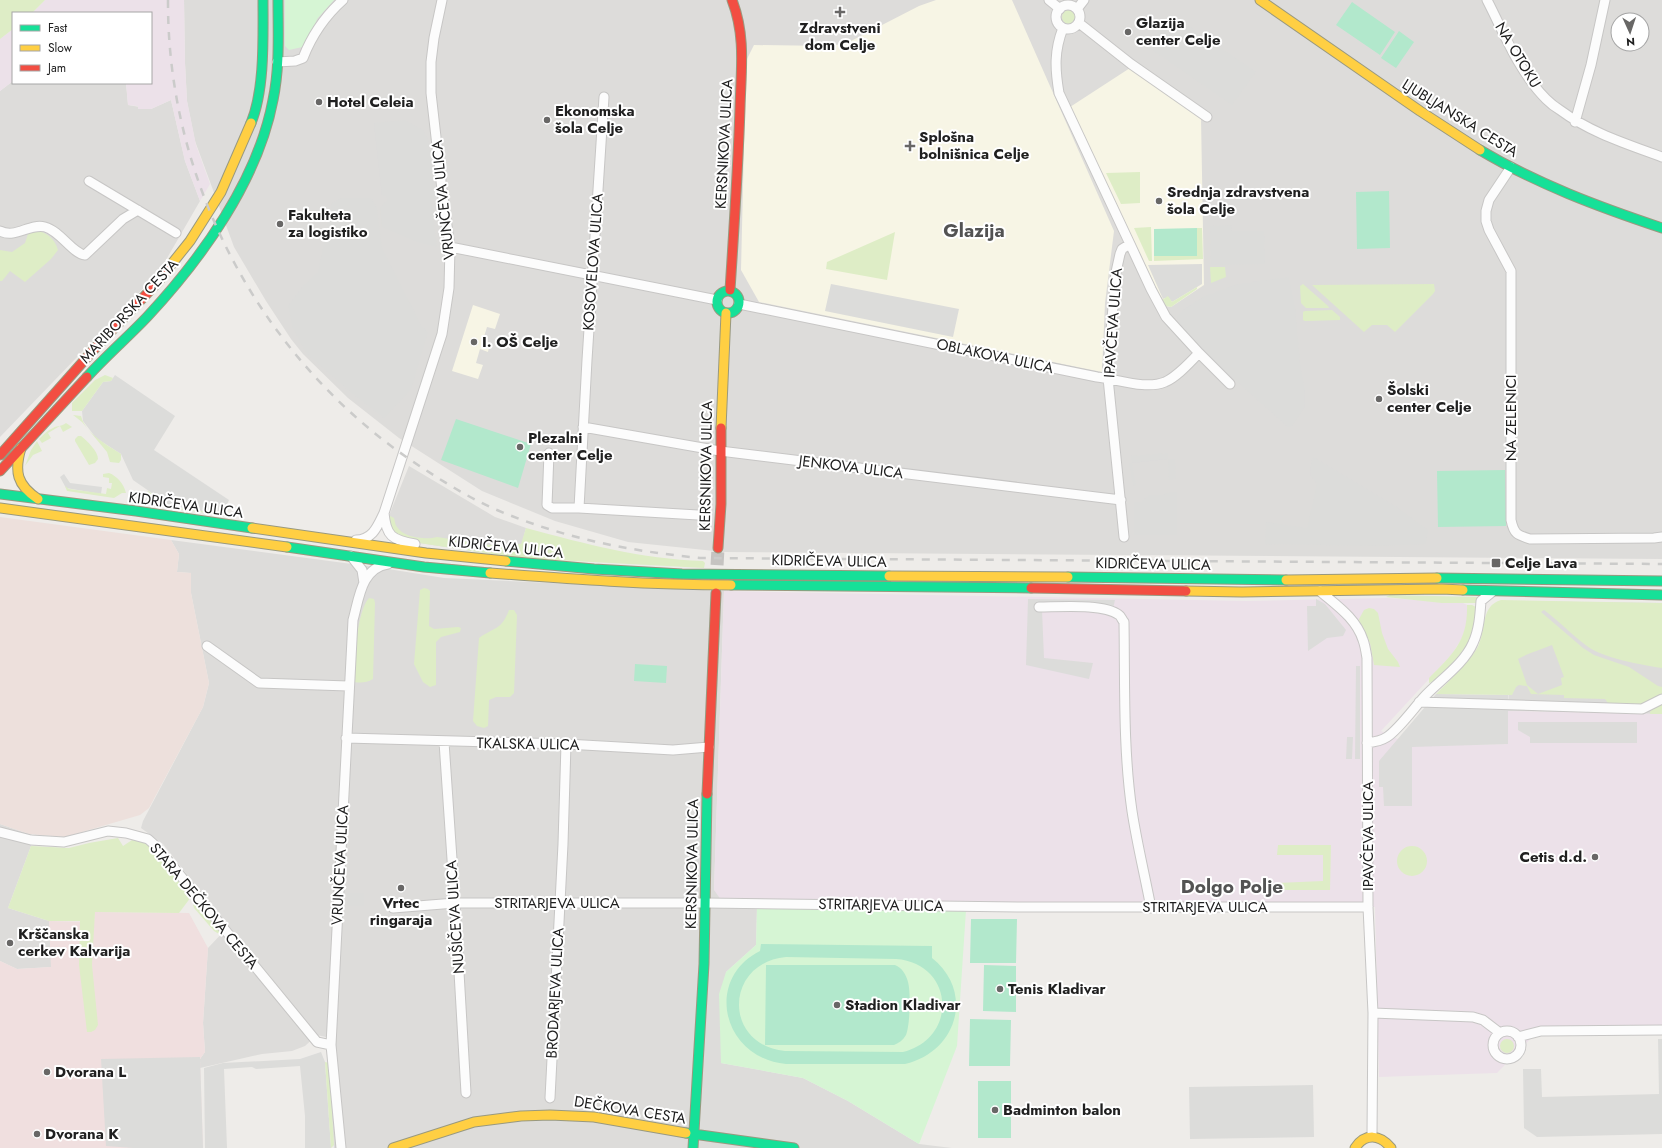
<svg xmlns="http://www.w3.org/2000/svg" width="1662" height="1148" font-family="Jost,sans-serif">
	<rect width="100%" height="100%" fill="#eeece9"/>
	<path fill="#dddcda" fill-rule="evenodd" d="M 184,0 L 1662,0 L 1662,559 L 724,552 L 628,542 L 555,521 L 482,491 L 399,438 L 348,398 L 303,354 L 291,339 L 266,301 L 234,247 L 195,141 L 187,101 L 185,63 ZM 1618,20 L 1642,20 L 1642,44 L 1618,44 Z
		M 13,81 L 13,83 L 126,83 L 128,105 L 151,109 L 171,100 L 185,161 L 200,201 L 159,272 L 0,437 L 0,91 Z
		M 409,466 L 495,517 L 526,528 L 518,558 L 406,541 L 388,518 Z
		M 171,540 L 382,568 L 444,578 L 724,591 L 714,890 L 757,908 L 756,945 L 726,972 L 721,1063 L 803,1078 L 848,1101 L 919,1144 L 952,1148 L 334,1148 L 326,1037 L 317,1035 L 305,1046 L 292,1051 L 262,1054 L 200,1068 L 200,1059 L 205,1052 L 203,1023 L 208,948 L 228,927 L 163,844 L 141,828 L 143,821 L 203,707 L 209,683 L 191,593 L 191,573 L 177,572 L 179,554 Z
		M 1512,601 L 1662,603 L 1662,714 L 1508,711 Z
		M 0,824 L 29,834 L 31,846 L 8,908 L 49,921 L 52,967 L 17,969 L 0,961 Z"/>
	<path fill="#f0dfdf" d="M 95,912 L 189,913 L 208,948 L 203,1023 L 205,1052 L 200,1059 L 203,1148 L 0,1148 L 0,961 L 17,969 L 51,967 L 49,921 L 94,922 Z"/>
	<path fill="#ece1e9" d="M 45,0 L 184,0 L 185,63 L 187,101 L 196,145 L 210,184 L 200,201 L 185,161 L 171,100 L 151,109 L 138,109 L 138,106 L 128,105 L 126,83 L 151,83 L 151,13 L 32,13 Z
		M 13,29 L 13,81 L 0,91 L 0,39 Z
		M 724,591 L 1246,601 L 1387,598 L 1463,603 L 1467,605 L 1467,623 L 1462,638 L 1452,654 L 1381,731 L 1412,746 L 1508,744 L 1508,711 L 1662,714 L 1662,1026 L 1542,1027 L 1497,1073 L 1379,1077 L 1375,907 L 1013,911 L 726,907 L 714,890 Z"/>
	<path fill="#f7f5e5" d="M 936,0 L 1012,0 L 1114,231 L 1105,303 L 1102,372 L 759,302 L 741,270 L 746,61 L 754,45 L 830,46 L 847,43 L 919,6 Z
		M 1130,68 L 1201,118 L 1204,285 L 1171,307 L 1166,306 L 1162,300 L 1070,107 Z
		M 473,305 L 500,314 L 495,329 L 487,327 L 483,340 L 490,343 L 488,352 L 480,349 L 476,363 L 483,365 L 478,379 L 452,371 Z"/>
	<path fill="#dcdcda" d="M 1171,14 L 1256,72 L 1232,105 L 1148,47 Z
		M 405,120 L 423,130 L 428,139 L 436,199 L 431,199 L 437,247 L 417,242 L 382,227 L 380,208 L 387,200 L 386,196 L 382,195 L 374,123 Z
		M 342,198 L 371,198 L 377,208 L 382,248 L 422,327 L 428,332 L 411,390 L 384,418 L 348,390 L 306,353 L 293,328 L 288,306 L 303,286 L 318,272 L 332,203 Z
		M 1231,225 L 1232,231 L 1264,231 L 1265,264 L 1211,265 L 1210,226 Z
		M 1202,264 L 1202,284 L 1172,302 L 1168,297 L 1163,299 L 1148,265 Z
		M 1289,277 L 1295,307 L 1300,364 L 1305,390 L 1304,408 L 1292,426 L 1288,427 L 1210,358 L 1179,326 L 1177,317 L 1183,310 L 1192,304 L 1203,297 L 1226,288 L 1238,284 Z
		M 831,284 L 959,309 L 953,337 L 825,311 Z
		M 115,375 L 175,416 L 154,450 L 229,500 L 224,511 L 216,513 L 172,507 L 133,480 L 121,454 L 96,438 L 83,421 L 82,411 L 103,382 L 111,381 Z
		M 1168,453 L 1168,459 L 1175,459 L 1176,479 L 1169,480 L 1168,459 L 1132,463 L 1136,485 L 1133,486 L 1129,463 L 1132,463 L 1131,456 Z
		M 1313,457 L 1398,508 L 1428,530 L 1426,544 L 1377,546 L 1265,544 L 1266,522 L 1307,528 L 1317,484 L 1311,476 L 1310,467 Z
		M 64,474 L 70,483 L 102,487 L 101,494 L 66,488 L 60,477 Z
		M 1170,492 L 1177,492 L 1177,535 L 1134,535 L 1134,502 L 1141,502 L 1149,495 L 1162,495 Z
		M 1028,599 L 1115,600 L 1112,613 L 1042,610 L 1044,658 L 1093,663 L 1089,679 L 1026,665 Z
		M 1316,599 L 1325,604 L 1346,630 L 1343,636 L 1327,638 L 1308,651 L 1307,606 L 1316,606 Z
		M 1356,666 L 1360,666 L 1360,759 L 1355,759 Z
		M 1436,694 L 1508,695 L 1508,744 L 1412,747 L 1412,806 L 1384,806 L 1383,787 L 1379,787 L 1379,761 Z
		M 1531,695 L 1564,696 L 1564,699 L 1604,700 L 1608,707 L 1531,702 Z
		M 1518,722 L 1637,722 L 1637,743 L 1530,743 L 1530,737 L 1518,730 Z
		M 1347,737 L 1353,737 L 1352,759 L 1346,759 Z
		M 347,893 L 364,893 L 364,906 L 347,906 Z
		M 1658,1039 L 1662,1039 L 1662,1134 L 1537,1137 L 1524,1128 L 1523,1069 L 1541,1069 L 1542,1097 L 1659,1094 Z
		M 321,1052 L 325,1062 L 331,1148 L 305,1148 L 305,1116 L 300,1066 L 256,1069 L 252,1067 L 224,1069 L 227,1148 L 205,1148 L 204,1068 L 223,1063 L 300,1059 Z
		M 200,1057 L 203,1148 L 133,1148 L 106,1146 L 101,1059 Z
		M 1313,1085 L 1314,1137 L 1190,1139 L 1189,1087 Z"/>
	<path fill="#ede0dc" d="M 0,517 L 171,540 L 179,554 L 177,572 L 191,573 L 191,593 L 209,683 L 203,707 L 149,808 L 140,815 L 65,837 L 29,834 L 0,824 Z"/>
	<path fill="#deedc6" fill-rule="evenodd" d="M 0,0 L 45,0 L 32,13 L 13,13 L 13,29 L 0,39 Z
		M1062 17a7 7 0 1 1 14 0a7 7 0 1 1-14 0Z
		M 1140,172 L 1140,203 L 1121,204 L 1106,173 Z
		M 1151,227 L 1152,261 L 1149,261 L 1134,228 Z
		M 1197,228 L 1202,228 L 1203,259 L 1154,261 L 1154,256 L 1197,256 Z
		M 32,230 C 44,230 55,238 58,250 L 51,259 L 25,282 L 10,271 L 2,281 L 0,281 L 0,250 L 12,252 L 25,243 L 28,234 Z
		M 895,232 L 887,280 L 826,269 L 827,262 Z
		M 1210,267 L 1225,267 L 1226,277 L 1211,283 Z
		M 1303,284 L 1328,306 L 1329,308 L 1306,308 L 1301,303 L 1300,286 Z
		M 1434,284 L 1435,291 L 1433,294 L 1395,332 L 1387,325 L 1372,325 L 1364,332 L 1312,285 Z
		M 1197,287 L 1197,289 L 1171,307 L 1166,306 L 1162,300 L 1168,296 L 1172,302 Z
		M 1332,310 L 1340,317 L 1340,320 L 1305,321 L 1303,320 L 1303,312 L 1305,311 Z
		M 105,375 L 113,378 L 111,381 L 103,382 L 82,411 L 72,411 L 72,403 L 95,380 Z
		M 73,415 L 81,416 C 86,434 106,444 121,454 L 121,460 L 119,463 L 110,462 L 107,452 L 82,422 Z
		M 66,423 L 72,427 L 63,432 L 60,426 L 48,433 L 51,438 L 42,443 L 39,439 C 43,435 48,430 53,428 C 58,425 61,427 66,423 Z
		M 78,436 L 81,436 C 87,441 98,451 98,459 L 95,463 L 89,465 L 75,441 L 75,439 Z
		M 37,441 L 42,451 L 33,455 L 25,466 L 31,450 Z
		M 109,473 C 117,476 124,484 126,493 L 122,493 L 114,498 L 67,491 L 65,486 L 69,489 L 106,494 L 107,488 L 111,489 L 112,483 L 109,483 L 109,478 L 103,477 L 103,474 Z
		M 148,491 L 172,507 L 216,513 L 216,514 L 161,507 L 155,505 L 153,499 L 147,494 Z
		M 390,516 L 394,518 C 395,521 395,525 397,527 C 404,538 426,540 437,537 L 489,545 L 521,544 L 526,528 C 586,544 641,559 703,561 L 705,563 L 704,568 L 518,558 L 406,541 L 391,532 L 388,518 Z
		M 424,588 L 428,589 L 430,591 L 429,626 L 434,629 L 458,627 L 461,628 L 460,632 L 441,637 L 436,642 L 436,685 L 430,687 L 423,682 L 414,664 L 420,590 Z
		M 1390,595 L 1479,597 L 1476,603 L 1442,603 L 1386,597 Z
		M 369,598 L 374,599 L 375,603 L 373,679 C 366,683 361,683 354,682 L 352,676 C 355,657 357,611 369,598 Z
		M 1501,600 L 1662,603 L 1662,668 C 1643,665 1602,658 1587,646 C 1572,635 1559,621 1544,610 L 1541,612 L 1583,648 L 1594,655 L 1629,667 L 1658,686 L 1662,687 L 1662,714 L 1650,714 L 1651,706 L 1610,706 L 1605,699 L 1564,698 L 1564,695 L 1531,694 L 1527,686 L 1519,685 L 1516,687 L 1512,695 L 1436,694 C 1448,682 1473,659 1479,644 C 1486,627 1481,606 1501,600 ZM 1552,645 L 1564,677 L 1561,678 L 1562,685 L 1538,694 L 1527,685 L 1518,659 C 1528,653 1540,650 1552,645 Z
		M 1467,605 L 1472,605 L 1476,607 C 1476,615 1476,625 1473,632 C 1469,645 1443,681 1429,683 L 1429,678 C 1453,654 1468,641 1467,605 Z
		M 1369,608 L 1374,609 L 1378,613 L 1382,633 L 1388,649 L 1398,662 L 1400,667 L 1374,665 L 1370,643 L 1360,624 L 1359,619 L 1364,610 Z
		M 509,610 L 514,610 L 517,615 L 514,693 L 510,697 L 496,697 L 489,700 L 488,726 L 484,728 L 477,726 L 473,721 L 479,638 C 494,627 501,631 509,610 Z
		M 118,838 L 123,846 L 132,840 L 146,843 L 155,850 L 175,875 L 191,897 L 179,913 L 95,912 L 92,965 L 98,1025 L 95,1030 L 91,1032 L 87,1032 L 79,965 L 80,921 L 49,921 L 8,908 L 31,846 L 69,848 L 89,843 Z
		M 1278,845 L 1331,845 L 1330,890 L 1277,890 L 1277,883 L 1323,881 L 1323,855 L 1277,855 Z
		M1397 861a15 15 0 1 1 30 0a15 15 0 1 1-30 0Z
		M 195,901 L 197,901 L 221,932 L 219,934 L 214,931 L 194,908 L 193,905 Z
		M1500 1046a7 7 0 1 1 14 0a7 7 0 1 1-14 0Z
		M 325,1062 L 329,1063 L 334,1145 L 331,1148 Z"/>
	<path fill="#d6f5d4" d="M 285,0 L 334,0 L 317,19 L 307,46 L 289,50 L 285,46 Z
		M 757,908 L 966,910 L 957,1046 L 919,1144 L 848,1101 L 803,1078 L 721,1063 L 719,994 L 726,972 L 756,945 Z"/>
	<path fill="#b2e8cc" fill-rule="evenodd" d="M 1352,2 L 1395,32 L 1380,55 L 1336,25 Z
		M 1399,31 L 1414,42 L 1396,68 L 1381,58 Z
		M 1389,191 L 1390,248 L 1357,249 L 1356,192 Z
		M 1197,228 L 1197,256 L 1154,256 L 1154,229 Z
		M 456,419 L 531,444 L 518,488 L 441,460 Z
		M 1505,470 L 1506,526 L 1438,527 L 1437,471 Z
		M 635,664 L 667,666 L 666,683 L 634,681 Z
		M 971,919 L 1017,919 L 1016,963 L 970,963 Z
		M 761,944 L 932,946 L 932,958 C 975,992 957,1052 905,1064 L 786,1064 C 722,1058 704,979 760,951 ZM 786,957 L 896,959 C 954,963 959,1038 903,1052 L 785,1051 C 723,1045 724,963 786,957 Z
		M 766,965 L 895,965 C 902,968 906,974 908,982 C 911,993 910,1025 906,1035 C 903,1040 899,1043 894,1045 L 765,1045 Z
		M 984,965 L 1016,966 L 1016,1012 L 983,1011 Z
		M 970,1019 L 1011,1020 L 1010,1066 L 969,1066 Z
		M 978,1081 L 1011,1081 L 1011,1138 L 978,1138 Z"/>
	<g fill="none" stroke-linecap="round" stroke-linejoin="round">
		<path stroke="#c5c3c1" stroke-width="13" stroke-dasharray="13 6" stroke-linecap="butt" d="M 716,584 L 718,548"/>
		<g stroke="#c7c6c5" stroke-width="11">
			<path id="street" d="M 1049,0 L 1060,9
				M 1487,0 C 1504,33 1519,72 1546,99 C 1550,103 1555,107 1560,110 C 1591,133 1627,144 1662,157
				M1056 17a12 12 0 1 1 24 0a12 12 0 1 1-24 0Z
				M 1077,9 L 1084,0
				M 1079,23 L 1131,64 L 1207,117
				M 1063,28 C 1054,51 1055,69 1059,93 L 1130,244
				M 277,62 L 295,61 L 303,58 C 312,35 325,16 343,0
				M 1575,122 L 1591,65 L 1605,0
				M 1511,167 L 1489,200 L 1486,211 L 1486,221 L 1489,230 L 1511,271 L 1511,520 C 1514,534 1517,535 1530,539 L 1654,538 L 1662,537
				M 89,181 L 176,233
				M 0,231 C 16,239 29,223 45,227 C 60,231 73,254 85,255 L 123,219 L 138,210
				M 450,247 L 717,300
				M 739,304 L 1097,377 C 1118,379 1145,390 1165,382 C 1178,376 1189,363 1199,353 L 1230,384
				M 583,427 L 720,451 L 1121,500
				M 549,453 L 547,505 L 552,508 L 579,508 L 587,360 L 604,97
				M 579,508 L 698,515
				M 384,513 C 386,536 392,540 415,544
				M 1124,537 L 1108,378 L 1108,366 L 1116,272 L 1120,254 L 1122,249 L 1130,244 L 1151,289 L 1166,317 L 1199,353
				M 356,540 C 373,540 378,525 384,513 L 442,334 L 449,288 L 450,247 L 442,190 L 431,93 L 431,62 L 434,38 L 442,0
				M 351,556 L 362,570 L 364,583
				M 1320,591 C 1336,605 1356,618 1363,640 C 1365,645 1366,652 1367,658 L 1368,907 L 1373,1013 L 1372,1136
				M 1039,607 C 1058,607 1104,603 1119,615 C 1121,616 1122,620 1124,622 C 1125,686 1123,749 1132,811 C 1137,844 1145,876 1151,908
				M 207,646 L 259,683 L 348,686
				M 1419,702 L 1642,709 L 1662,699
				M 346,738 L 566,744 L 673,750 L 709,747
				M 444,742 L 455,903 L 466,1093
				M 1367,743 C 1375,742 1381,741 1387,737 C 1399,729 1414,708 1424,697 C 1440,680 1464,664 1473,643 C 1479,630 1480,615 1481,601 L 1492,592
				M 0,832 L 31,840 L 64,842 L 108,831 L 126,833 L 148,839 L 157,847 L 317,1042 L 331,1045
				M 393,908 L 455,903 L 706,903 L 1019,907 L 1368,907
				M 1373,1013 L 1473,1017 L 1483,1020 L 1500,1033
				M1493 1045a14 14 0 1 1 28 0a14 14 0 1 1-28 0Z
				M 1518,1037 L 1541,1031 L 1662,1030
				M 550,1098 L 563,844 L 566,744
				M 341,1148 L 331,1045 L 353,620 C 359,599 361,568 388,564"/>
		</g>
		<g stroke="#99997f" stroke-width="11">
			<path id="fast" d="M 251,123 C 265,89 263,37 263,0
				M 1480,150 C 1537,184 1599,207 1662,228
				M717 302a11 11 0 1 1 22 0a11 11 0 1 1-22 0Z
				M 87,377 C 106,356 128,337 147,317 C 202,258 258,180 273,100 C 280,67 278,33 278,0
				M 0,494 L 136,511 L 252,528
				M 287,547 L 424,567 L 490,573
				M 506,561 L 594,569 L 682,574 L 889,576
				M 1068,577 L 1286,580
				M 1437,578 L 1662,581
				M 731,585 L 1031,588
				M 1463,590 L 1662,595
				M 686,1133 L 794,1148
				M 693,1148 L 704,964 L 707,794"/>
		</g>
		<g stroke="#99997f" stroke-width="11">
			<path id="slow" d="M 1260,0 L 1420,111 L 1480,150
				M 170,266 L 190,241 L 221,192 L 251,123
				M 721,428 L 726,313
				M 21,448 C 14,472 17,485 38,499
				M 0,508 L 287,547
				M 252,528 L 426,553 L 506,561
				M 490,573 C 570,579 650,585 731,585
				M 889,576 L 1068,577
				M 1286,580 L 1437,578
				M 1186,591 L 1242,592 L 1442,589 L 1463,590
				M 393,1148 L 474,1122 L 521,1116 L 550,1115 L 594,1117 L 686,1133
				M 1355,1148 C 1365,1133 1380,1134 1391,1148"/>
		</g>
		<g stroke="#99997f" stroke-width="11">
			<path id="jam" d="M 730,290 C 734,229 738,169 740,108 C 741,70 746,36 732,0
				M 0,455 L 97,346 L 158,282 L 170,266
				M 0,471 L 87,377
				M 718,548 L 721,504 L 721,428
				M 1031,588 L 1186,591
				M 707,794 L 716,593"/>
		</g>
		<use href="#street" stroke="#fcfcfc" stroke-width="9"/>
		<use href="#fast" stroke="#16e098" stroke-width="9"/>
		<use href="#slow" stroke="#ffcf43" stroke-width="9"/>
		<use href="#jam" stroke="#f24e42" stroke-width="9"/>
		<path stroke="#cbcbca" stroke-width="2.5" stroke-dasharray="8 8" stroke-linecap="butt" d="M 168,0 C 167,183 261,358 412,461 C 439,479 467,497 497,510 C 563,538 629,551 700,558 L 1662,564"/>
	</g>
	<g fill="#686766" stroke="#fff" stroke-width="1.5">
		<path d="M838 6h4v4h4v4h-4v4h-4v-4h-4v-4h4z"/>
		<circle cx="1128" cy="32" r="4"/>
		<circle cx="319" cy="102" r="4"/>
		<circle cx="547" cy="120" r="4"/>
		<path d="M908 140h4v4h4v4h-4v4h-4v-4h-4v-4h4z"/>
		<circle cx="1159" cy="201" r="4"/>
		<circle cx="280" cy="224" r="4"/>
		<circle cx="474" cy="342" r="4"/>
		<circle cx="1379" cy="399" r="4"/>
		<circle cx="520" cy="447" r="4"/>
		<rect x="1491" y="558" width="10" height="10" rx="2"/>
		<circle cx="1595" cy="857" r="4"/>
		<circle cx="401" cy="888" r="4"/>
		<circle cx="10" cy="943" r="4"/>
		<circle cx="1000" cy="989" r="4"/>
		<circle cx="837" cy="1005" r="4"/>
		<circle cx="47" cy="1072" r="4"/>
		<circle cx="995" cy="1110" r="4"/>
		<circle cx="37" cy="1134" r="4"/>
	</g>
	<g text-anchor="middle" stroke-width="4" stroke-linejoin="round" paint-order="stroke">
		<g font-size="15" font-weight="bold" fill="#202020" stroke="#fff" text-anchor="start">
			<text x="1136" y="28">Glazija<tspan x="1136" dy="17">center Celje</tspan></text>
			<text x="840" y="33" text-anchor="middle">Zdravstveni<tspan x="840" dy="17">dom Celje</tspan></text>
			<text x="327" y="107">Hotel Celeia</text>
			<text x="555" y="116">Ekonomska<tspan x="555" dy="17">šola Celje</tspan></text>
			<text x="919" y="142">Splošna<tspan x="919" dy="17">bolnišnica Celje</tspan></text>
			<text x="1167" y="197">Srednja zdravstvena<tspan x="1167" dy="17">šola Celje</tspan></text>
			<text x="288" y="220">Fakulteta<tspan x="288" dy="17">za logistiko</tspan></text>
			<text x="482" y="347">I. OŠ Celje</text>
			<text x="1387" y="395">Šolski<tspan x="1387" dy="17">center Celje</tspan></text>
			<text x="528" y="443">Plezalni<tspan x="528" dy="17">center Celje</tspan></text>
			<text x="1505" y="568">Celje Lava</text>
			<text x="1587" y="862" text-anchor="end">Cetis d.d.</text>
			<text x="401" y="908" text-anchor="middle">Vrtec<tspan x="401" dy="17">ringaraja</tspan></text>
			<text x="18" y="939">Krščanska<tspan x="18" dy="17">cerkev Kalvarija</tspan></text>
			<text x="1008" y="994">Tenis Kladivar</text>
			<text x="845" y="1010">Stadion Kladivar</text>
			<text x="55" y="1077">Dvorana L</text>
			<text x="1003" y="1115">Badminton balon</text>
			<text x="45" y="1139">Dvorana K</text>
		</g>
		<g font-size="15" fill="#202020" stroke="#fff">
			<text transform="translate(1518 55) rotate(59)" y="5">NA OTOKU</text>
			<text transform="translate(1460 118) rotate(32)" y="5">LJUBLJANSKA CESTA</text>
			<text transform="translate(724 144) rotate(-87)" y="5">KERSNIKOVA ULICA</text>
			<text transform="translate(443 200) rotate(-96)" y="5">VRUNČEVA ULICA</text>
			<text transform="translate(593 262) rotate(-86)" y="5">KOSOVELOVA ULICA</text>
			<text transform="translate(129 311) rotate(-47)" y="5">MARIBORSKA CESTA</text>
			<text transform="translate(1113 323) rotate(-86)" y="5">IPAVČEVA ULICA</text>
			<text transform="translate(995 356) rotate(12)" y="5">OBLAKOVA ULICA</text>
			<text transform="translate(1511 418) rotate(-90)" y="5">NA ZELENICI</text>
			<text transform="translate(706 466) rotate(-89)" y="5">KERSNIKOVA ULICA</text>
			<text transform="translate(851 467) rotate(7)" y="5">JENKOVA ULICA</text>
			<text transform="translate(186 505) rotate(8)" y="5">KIDRIČEVA ULICA</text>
			<text transform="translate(506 547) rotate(6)" y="5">KIDRIČEVA ULICA</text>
			<text transform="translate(829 561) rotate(1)" y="5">KIDRIČEVA ULICA</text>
			<text transform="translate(1153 564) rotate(1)" y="5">KIDRIČEVA ULICA</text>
			<text transform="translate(528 744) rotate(1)" y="5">TKALSKA ULICA</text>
			<text transform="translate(1368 836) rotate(-90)" y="5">IPAVČEVA ULICA</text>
			<text transform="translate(692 864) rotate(-89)" y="5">KERSNIKOVA ULICA</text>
			<text transform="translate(340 865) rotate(-87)" y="5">VRUNČEVA ULICA</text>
			<text x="557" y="908">STRITARJEVA ULICA</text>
			<text transform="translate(881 905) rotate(1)" y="5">STRITARJEVA ULICA</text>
			<text transform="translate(204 906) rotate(50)" y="5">STARA DEČKOVA CESTA</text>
			<text x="1205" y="912">STRITARJEVA ULICA</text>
			<text transform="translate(455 917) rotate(-94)" y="5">NUŠIČEVA ULICA</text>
			<text transform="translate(555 993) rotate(-87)" y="5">BRODARJEVA ULICA</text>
			<text transform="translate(630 1110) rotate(9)" y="5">DEČKOVA CESTA</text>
		</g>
		<g font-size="19" font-weight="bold" fill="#535353" stroke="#fff">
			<text x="974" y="237">Glazija</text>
			<text x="1232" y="893">Dolgo Polje</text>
		</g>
	</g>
	<rect x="12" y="12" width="140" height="72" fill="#ffffff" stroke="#a6a6a6"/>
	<rect x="20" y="25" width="20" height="6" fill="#16e098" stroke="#a6a6a6"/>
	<text x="48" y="32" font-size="12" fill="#202020">Fast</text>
	<rect x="20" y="45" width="20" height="6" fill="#ffcf43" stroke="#a6a6a6"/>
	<text x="48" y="52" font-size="12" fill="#202020">Slow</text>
	<rect x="20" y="65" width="20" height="6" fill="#f24e42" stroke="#a6a6a6"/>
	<text x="48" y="72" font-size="12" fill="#202020">Jam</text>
	<g transform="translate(1630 32) rotate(177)"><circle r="19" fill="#ffffff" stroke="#a6a6a6"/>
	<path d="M0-3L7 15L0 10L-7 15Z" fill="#686766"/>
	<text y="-6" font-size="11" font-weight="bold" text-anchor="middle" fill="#202020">N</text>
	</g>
</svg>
